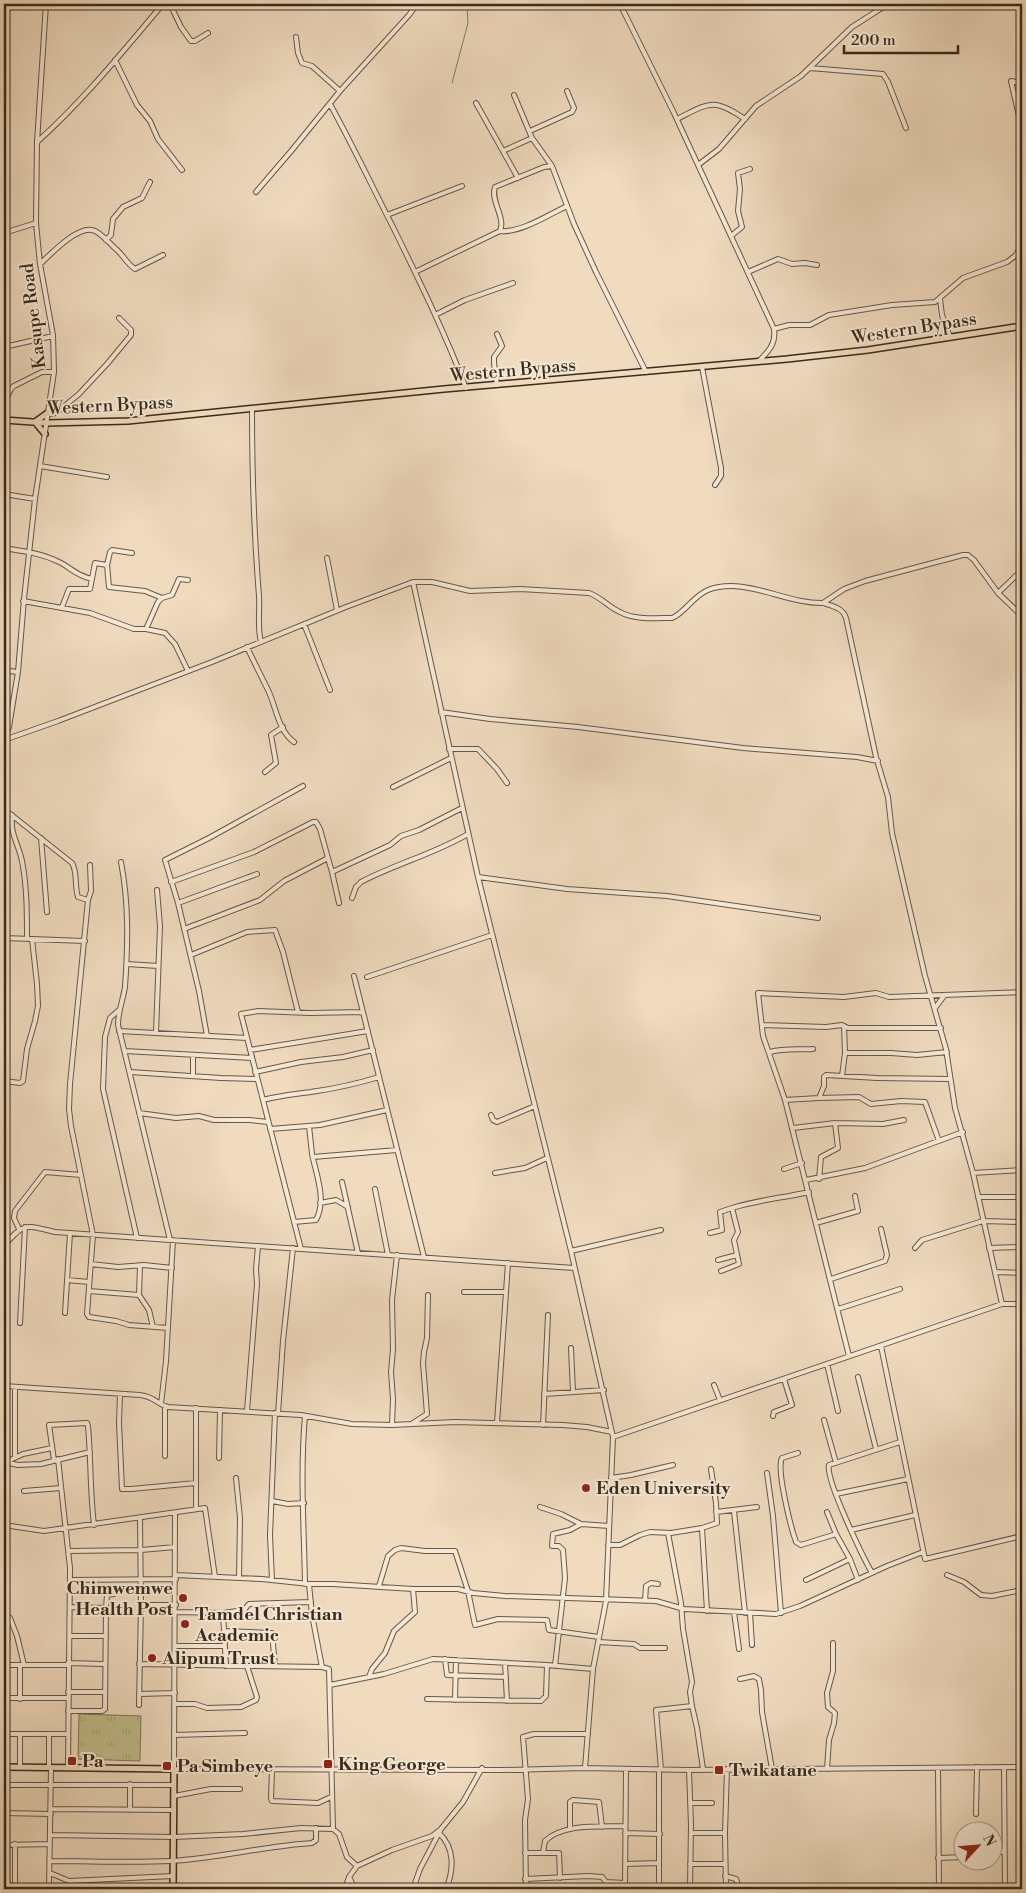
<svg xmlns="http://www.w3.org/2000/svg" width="1026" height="1893" font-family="'Libre Bodoni',serif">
	<defs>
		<pattern id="park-tufts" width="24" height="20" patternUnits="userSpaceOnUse" patternTransform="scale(1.25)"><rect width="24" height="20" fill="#c1be8c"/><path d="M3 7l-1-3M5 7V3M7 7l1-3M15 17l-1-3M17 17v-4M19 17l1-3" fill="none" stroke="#a7a378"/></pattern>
	</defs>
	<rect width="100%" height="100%" fill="#f0dbbf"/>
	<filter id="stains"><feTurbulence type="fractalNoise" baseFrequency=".004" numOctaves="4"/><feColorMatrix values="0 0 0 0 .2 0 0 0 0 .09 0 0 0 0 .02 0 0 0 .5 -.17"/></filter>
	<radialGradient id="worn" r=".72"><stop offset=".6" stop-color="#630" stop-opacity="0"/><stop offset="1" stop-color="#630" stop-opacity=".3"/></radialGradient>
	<path fill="url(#park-tufts)" stroke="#7e7454" d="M 79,1714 L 141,1716 L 140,1761 L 78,1759 Z"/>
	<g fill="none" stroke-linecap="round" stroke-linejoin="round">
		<path stroke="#74817a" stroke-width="1" d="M 452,83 L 468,23 L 467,4"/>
		<g stroke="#685746" stroke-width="6">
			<path id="minor" d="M 170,4 L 181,27 L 191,41 L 195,41 L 208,33
				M 620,4 L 673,111 L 774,329 C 776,344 769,351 758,362
				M 296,37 L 298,53 L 302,63 L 312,66 L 340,91
				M 115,60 L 137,105 L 150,121 L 158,139 L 182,170
				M 810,68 L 883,74 L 888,82 L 906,128
				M 1022,83 L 1011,81 L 1022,129
				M 514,95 L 532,138 L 552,166 L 574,224 L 596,272 L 646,372
				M 476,103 L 518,178
				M 330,104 C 352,144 372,186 393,227 C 419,280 445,333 466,388
				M 677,119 C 709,103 713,97 745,119
				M 530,131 L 572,112 L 574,108 L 567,91
				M 37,142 C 84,100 123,51 163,4
				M 503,151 L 532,138
				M 698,165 L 719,149 L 756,106 L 801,76 L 852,27 L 888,4
				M 256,192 L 292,150 L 340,91 L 409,15 L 417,4
				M 387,215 L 462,186
				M 500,231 C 506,218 490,200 495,187 L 544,167 L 552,166
				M 4,233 L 36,223
				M 731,236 L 742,227 L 738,211 L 740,189 L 738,173 L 750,169
				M 106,240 L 111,235 L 113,219 L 123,207 L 142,198 L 150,182
				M 40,264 C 51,254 76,227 92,230 C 100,231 110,244 116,249 C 123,255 128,265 135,269 L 163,255
				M 415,272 L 500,231 C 521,233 548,215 567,206
				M 748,272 L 778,259 L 792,264 L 805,263 L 817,265
				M 940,299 L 942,315 L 950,337
				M 435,315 L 465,300 L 513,283
				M 774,329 L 789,325 L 810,325 L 829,315 L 892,305 L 935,302 L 963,278 L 1007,262 L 1015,256 L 1022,245
				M 497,334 L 502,346 L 494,357 L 494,363 L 497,385
				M 4,347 L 53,336
				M 702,367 L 721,468 L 721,476 L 715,485
				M 4,404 L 11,389 L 14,386 L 42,372 L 54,372
				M 252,409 C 252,471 254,534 259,596 C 260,612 257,627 261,642
				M 49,414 L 56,413 L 79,394 L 107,364 L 131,335 L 131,330 L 119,318
				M 40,466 L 107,477
				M 4,494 L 35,499
				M 4,548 C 22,551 40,553 57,561 C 71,567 74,575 92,579
				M 132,553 L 112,550 L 110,552 L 107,565 L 109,587 L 145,591 L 162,598 L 172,595 L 179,579 L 188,580
				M 327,558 L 337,610
				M 413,582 L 432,582 L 470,591 L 520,589 L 589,593 C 601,597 608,607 620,612 C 634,620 656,618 672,618 C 685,613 693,596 708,590 C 745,576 785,604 823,603 L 844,589 L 865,581 L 963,555 L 968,555 L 974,560 L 998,593 L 1022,616
				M 998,593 L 1022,570
				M 23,601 L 90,613 L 134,629 L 146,629 L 165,633 L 175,644 L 188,671
				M 823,603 C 833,606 843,608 846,618 L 876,757 L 888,797 L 892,833 L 925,976 L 946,1049 L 955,1108 L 973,1173 L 1002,1304
				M 62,607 L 69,589 L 90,589 L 95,563 L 107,565
				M 304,624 L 330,690
				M 146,629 L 158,602 L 162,598
				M 247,647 C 254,662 261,676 268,690 C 276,706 278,731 294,742
				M 4,673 L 9,671 L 18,672
				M 441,712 L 490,719 L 578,727 L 743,748 L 857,757 L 878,761
				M 4,740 L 58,721 L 212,662 L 346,607 L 413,582 L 478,877 L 571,1251 L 613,1437 L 606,1601 L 593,1669 L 585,1768
				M 4,740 L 9,727 L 18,672 L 24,599 L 35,499 L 54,372 L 53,335 L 40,264 L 36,223 L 37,142 L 46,4
				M 449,749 L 478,749 L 497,769 L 507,783
				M 265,772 L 276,763 L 271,735 L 283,727
				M 393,787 L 451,758
				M 4,809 L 72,863 C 78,873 74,885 78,897 L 88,900
				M 12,815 C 10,835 18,842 22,861 C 27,887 27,913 27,939
				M 41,838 L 47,912
				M 121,862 C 129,904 128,944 125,987 C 123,1000 118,1011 118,1025 L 170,1240
				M 90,865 L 91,891 L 88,900 L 70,1084 L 69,1109 L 71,1126 L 93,1235 L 87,1314 L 89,1317 L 116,1321 L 129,1325 L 168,1328
				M 478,877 L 567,889 L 667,896 L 818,918
				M 171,882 L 254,852 L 313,822 L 316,822 L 320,829 L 328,858
				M 352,898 L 356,887 L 361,882 C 395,864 434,854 468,834
				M 178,903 L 257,874
				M 339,903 L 332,872 L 390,845 L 401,836 L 419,830 L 462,808
				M 184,929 L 260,900 L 284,881 L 328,858 L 332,872
				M 4,938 L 85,941
				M 191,955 L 247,932 L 275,930 L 283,952 L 298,1012
				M 127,964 L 158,966
				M 354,976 L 424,1257
				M 367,977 L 492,935
				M 935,1008 L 944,996
				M 119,1010 L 110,1018 L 105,1037 L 103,1089 L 137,1238
				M 762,1025 L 826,1027 L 842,1025 L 848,1028 L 941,1028
				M 119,1031 L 247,1038
				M 156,1033 L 160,926 L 157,890
				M 207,1036 L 199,991 L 178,903 L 165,860 L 209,838 L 303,786
				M 250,1050 L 368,1031
				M 125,1051 L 252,1058
				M 770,1052 C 784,1048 798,1050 813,1049
				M 845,1053 L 891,1053 L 917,1055 L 947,1052
				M 193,1055 L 193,1076
				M 130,1072 L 221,1078 L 257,1079
				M 255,1072 L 301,1062 L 343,1057 L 373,1050
				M 842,1076 L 845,1053 L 844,1026
				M 4,1081 L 20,1083 L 23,1081 L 27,1049 L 35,1021 L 38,1006 L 37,984 L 32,939
				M 819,1098 L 859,1097 L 871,1104 L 901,1101 L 925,1102 L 939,1141
				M 263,1100 C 282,1095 299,1094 317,1091 C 338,1088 359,1083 379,1077
				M 785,1100 L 819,1098 L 824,1086 L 824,1077 L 826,1075 L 877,1078 L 950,1079
				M 139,1113 L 176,1118 L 199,1116 L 214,1120 L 250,1120 L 268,1122
				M 491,1115 L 493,1120 L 497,1122 L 535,1106
				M 793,1128 L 835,1123 L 883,1124 L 904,1120
				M 270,1129 L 320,1125 L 387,1110
				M 313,1157 L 397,1150
				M 784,1169 L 802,1163
				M 495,1173 L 525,1168 L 547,1158
				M 973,1173 L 1022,1170
				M 819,1179 L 821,1157 L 838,1148 L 835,1123
				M 806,1180 L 865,1168 L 963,1132
				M 342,1182 L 358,1253
				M 375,1189 L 388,1255
				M 978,1197 L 1022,1197
				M 320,1203 L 336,1200 L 348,1207
				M 294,1222 L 316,1220 C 327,1200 316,1174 312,1154 C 311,1145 310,1135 309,1126
				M 816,1223 L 858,1211 L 855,1196
				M 19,1229 L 14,1218 L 15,1211 L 45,1172 L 81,1175
				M 710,1233 L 722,1230 L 720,1212 L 732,1208
				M 4,1246 C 24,1222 25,1225 55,1232 L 574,1268
				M 915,1248 L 922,1240 L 983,1221 L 1022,1222
				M 989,1248 L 1022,1247
				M 301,1249 L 241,1014 L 258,1011 L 310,1013 L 363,1012
				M 571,1251 L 661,1230
				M 718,1260 L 737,1255
				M 91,1264 L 118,1267 L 144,1265 L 172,1268
				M 140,1265 L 139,1295 L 149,1310 L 153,1327
				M 721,1271 L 739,1264 L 734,1240 L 738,1232 L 732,1208 C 757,1200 783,1198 809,1192
				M 995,1272 L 1022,1273
				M 831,1279 L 885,1261 L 887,1255 L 881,1229
				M 67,1280 L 89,1282
				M 89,1291 L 139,1295
				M 464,1292 L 505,1292
				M 838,1309 L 900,1289
				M 65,1313 L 70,1233
				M 20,1323 L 25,1227
				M 881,1346 L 925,1559 L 1022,1536
				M 571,1348 L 573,1392
				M 849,1356 L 785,1100 L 763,1036 L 758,993 L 844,997 L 876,993 L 889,997 L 1022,992
				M 827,1364 L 838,1411
				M 858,1377 L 876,1449
				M 714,1385 L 720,1400
				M 4,1386 L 140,1395 C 156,1397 156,1404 168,1407 L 301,1415 L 352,1424 L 392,1425 L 455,1422 L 563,1425 L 587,1427 L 612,1432
				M 15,1387 L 15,1456
				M 120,1394 L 119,1423 L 122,1489 L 131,1489 L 196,1483
				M 544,1394 L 604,1390
				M 161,1404 L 166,1361 L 173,1240
				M 165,1406 L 165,1456
				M 247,1411 L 257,1284 L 256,1269 L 258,1246
				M 278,1414 L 283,1341 L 293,1248
				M 305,1416 C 300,1472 304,1528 305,1584
				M 773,1416 L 774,1412 L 792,1405 L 784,1379
				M 824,1420 L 836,1463
				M 413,1423 L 427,1414 L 423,1363 L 424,1352 L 427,1338 L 428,1295
				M 497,1423 L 508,1263
				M 392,1425 L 393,1399 L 391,1372 L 393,1349 L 392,1300 L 397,1255
				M 543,1425 L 548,1315
				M 613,1437 L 1002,1304 L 1022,1304
				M 798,1453 L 782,1458 C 776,1469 791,1528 796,1542 L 801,1545 L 836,1534 L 850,1559 L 858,1580
				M 219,1458 L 220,1410
				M 58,1459 L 70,1568 L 68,1768
				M 54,1460 L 49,1425 L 87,1423 L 88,1426 C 91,1459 90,1492 94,1525
				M 4,1462 L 18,1465 L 41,1464 L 90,1452
				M 6,1462 L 23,1454 L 52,1448
				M 767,1473 L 773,1516 L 781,1613
				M 236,1478 L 240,1518 L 239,1578
				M 611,1478 L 631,1475 L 673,1465
				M 24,1491 L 61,1488
				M 836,1494 L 908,1479
				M 272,1501 L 288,1504 L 304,1503
				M 540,1507 L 561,1514 L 581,1524 L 609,1526
				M 196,1509 L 196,1408
				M 734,1511 L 745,1613
				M 716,1512 L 757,1507
				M 827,1512 L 836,1534
				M 175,1514 L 174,1769 L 503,1770 L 585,1768 L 689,1770 L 1022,1767
				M 140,1519 L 141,1605
				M 4,1525 L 44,1531 L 205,1508 L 215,1577
				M 702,1528 L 717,1523 L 716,1503 L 711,1469
				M 851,1530 L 915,1515
				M 668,1533 L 681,1603 L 683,1629 L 692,1682 L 690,1692 L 692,1706
				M 608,1545 L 620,1545 L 640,1535 L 650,1532 L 671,1533 L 702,1528 L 707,1611
				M 69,1551 L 141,1550 L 175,1547
				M 872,1573 C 863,1557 825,1479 829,1465 L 900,1442
				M 176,1575 L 262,1579 L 309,1584 L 333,1584 L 413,1589 L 458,1589 L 473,1593 L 505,1596 L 656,1601 L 684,1609 L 776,1614 L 800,1606 L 887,1566 L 923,1552
				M 947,1575 L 964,1582 L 981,1595 L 992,1596 L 1022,1590
				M 71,1580 L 176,1579
				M 272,1580 L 270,1535 L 275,1413
				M 806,1580 L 850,1559
				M 309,1584 L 312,1615 L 322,1667
				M 379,1586 L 388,1556 L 395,1550 L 401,1548 L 425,1551 L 455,1551 L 468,1591 L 475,1625 L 498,1619 L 547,1620 L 549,1630 L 599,1637
				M 645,1601 L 646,1586 L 651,1583 L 658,1584
				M 70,1607 L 106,1608
				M 176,1612 L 223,1613 L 244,1610 L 249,1604 L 311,1602
				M 734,1612 L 739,1649
				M 223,1613 L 226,1666
				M 750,1613 L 752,1645
				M 4,1616 L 7,1616 L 10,1618 L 17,1636 L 24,1665
				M 224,1631 L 272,1633 L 275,1666
				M 70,1636 L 106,1636
				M 598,1642 L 634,1644 L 640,1648 L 665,1648
				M 175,1646 L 225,1646
				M 445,1659 L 447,1675 L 506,1677
				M 68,1663 L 104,1664
				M 505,1663 L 507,1701
				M 139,1664 L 322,1667 L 329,1669 L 333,1829
				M 4,1665 L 68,1665
				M 555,1666 L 565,1578 L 563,1550 L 559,1546 L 552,1546 L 553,1534 L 570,1530 L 581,1524
				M 369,1677 L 372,1669 L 385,1653 L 394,1631 L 415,1612 L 413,1589
				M 740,1679 L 754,1676 L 759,1679 L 761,1690 L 762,1712 L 772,1769
				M 330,1685 L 384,1674 L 433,1659 L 547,1665 L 593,1669
				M 68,1692 L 105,1692
				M 139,1694 L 175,1693
				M 4,1698 L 68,1698
				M 20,1699 L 20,1665
				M 427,1699 L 541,1701 L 546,1696 L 547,1665
				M 455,1700 L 456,1660
				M 175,1704 L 195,1704 L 207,1708 L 241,1707 L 256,1700 L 257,1697 L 247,1666
				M 139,1705 L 141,1605 L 176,1605
				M 68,1711 L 102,1711 L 105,1709 L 106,1608 L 107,1595 L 114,1594
				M 4,1734 L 68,1734
				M 49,1734 L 49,1768
				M 174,1735 L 245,1733
				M 20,1767 L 20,1734
				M 1004,1767 L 1005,1889
				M 938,1768 L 939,1889
				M 659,1769 L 659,1889
				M 661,1769 L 656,1710 L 692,1706 L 697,1728 L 703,1769
				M 827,1769 L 829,1740 L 834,1723 L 835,1713 L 828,1707 L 827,1693 L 833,1671 L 833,1643
				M 272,1770 L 271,1798 L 272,1801 L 318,1803 L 331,1797
				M 689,1770 L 691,1825 L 690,1889
				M 4,1785 L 174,1785
				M 174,1796 L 211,1789 L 240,1789
				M 690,1803 L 712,1803
				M 51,1809 L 173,1810
				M 130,1810 L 130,1784
				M 4,1813 L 51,1814
				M 976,1814 L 977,1767
				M 570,1828 L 570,1802 L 573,1800 L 599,1802 L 602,1827
				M 439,1833 C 455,1848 454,1870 446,1889
				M 625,1833 L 660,1834
				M 691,1833 L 725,1833
				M 50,1835 L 173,1837 L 243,1834 L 301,1828 L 333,1829 L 339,1834 L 347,1857 L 357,1866
				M 15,1844 L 15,1889
				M 4,1845 L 50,1844
				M 543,1852 L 545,1841 C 563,1823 601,1827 625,1826
				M 525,1853 L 559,1853 L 560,1878
				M 994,1854 L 1004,1851
				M 938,1858 L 964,1857
				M 50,1861 C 91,1861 132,1863 172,1861 C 219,1858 265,1846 312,1843 L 316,1840 L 316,1828
				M 625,1864 L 659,1863
				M 690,1864 L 725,1864
				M 50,1873 L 69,1881 L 173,1876
				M 725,1876 L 736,1879 L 740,1889
				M 349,1877 L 355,1889
				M 525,1879 L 588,1876 L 602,1877 L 606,1882 L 625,1883
				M 17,1889 L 49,1888 L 51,1768
				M 345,1889 L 349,1877 L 357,1866 L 392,1850 L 432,1836 L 441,1829 L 463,1802 L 482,1768
				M 413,1889 L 420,1869 L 440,1831
				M 526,1889 L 525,1820 L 528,1799 L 523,1737 L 534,1734 L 588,1734
				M 625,1889 L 626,1769
				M 726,1889 L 725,1833 L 727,1769"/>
		</g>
		<g stroke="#3a2b1d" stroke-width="8">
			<path id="major" d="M 4,420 L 47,423 L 128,421 L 444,389 L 787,359 L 868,350 L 1022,326
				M 45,434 L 35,422 L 49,412
				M 4,1767 L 174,1769 L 173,1889"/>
		</g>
		<use href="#minor" stroke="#f5e8d5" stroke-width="4"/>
		<use href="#major" stroke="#f0dbbf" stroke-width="5"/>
	</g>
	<g fill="#8f2418" stroke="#f5e8d5" stroke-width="2">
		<circle cx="586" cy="1488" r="5"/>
		<circle cx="183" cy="1598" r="5"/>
		<circle cx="185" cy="1624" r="5"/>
		<circle cx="152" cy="1658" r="5"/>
		<rect x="67" y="1756" width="10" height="10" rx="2.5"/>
		<rect x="323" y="1759" width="10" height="10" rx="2.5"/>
		<rect x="162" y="1761" width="10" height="10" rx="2.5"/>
		<rect x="714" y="1765" width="10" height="10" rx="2.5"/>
	</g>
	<g text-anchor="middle" stroke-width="4" stroke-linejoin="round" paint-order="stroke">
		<g font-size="18" fill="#3a2b1d" stroke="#f5e8d5">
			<text transform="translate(33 316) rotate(-97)" y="6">Kasupe Road</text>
			<text transform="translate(914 328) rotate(-9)" y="6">Western Bypass</text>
			<text transform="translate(513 370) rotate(-5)" y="6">Western Bypass</text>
			<text transform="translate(110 405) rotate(-3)" y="6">Western Bypass</text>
		</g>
		<g font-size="18" font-weight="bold" fill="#3a2b1d" stroke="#f5e8d5" text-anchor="start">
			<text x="596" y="1494">Eden University</text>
			<text x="173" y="1594" text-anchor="end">Chimwemwe<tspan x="173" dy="21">Health Post</tspan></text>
			<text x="195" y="1620">Tamdel Christian<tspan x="195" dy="21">Academic</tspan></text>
			<text x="162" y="1664">Alipum Trust</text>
			<text x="82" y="1767">Pa</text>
			<text x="338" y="1770">King George</text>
			<text x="177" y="1772">Pa Simbeye</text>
			<text x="729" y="1776">Twikatane</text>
		</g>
	</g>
	<rect width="1026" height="1893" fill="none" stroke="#f0dbbf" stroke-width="20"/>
	<rect x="5" y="5" width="1016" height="1883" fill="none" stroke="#3a2b1d" stroke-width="2.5"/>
	<rect x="10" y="10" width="1006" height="1873" fill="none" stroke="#3a2b1d"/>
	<g transform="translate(978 1846) rotate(64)"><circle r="24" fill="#f5e8d5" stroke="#aa9c8b"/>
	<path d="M0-4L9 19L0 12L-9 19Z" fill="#8f2418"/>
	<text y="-8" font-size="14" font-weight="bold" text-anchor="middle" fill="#3a2b1d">N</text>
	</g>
	<path d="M844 45v8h114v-8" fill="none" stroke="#3a2b1d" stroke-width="2.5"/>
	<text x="851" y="45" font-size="15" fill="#3a2b1d" stroke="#f5e8d5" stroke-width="4" paint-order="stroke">200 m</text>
	<rect width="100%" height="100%" filter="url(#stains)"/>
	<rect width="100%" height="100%" fill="url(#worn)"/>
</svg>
